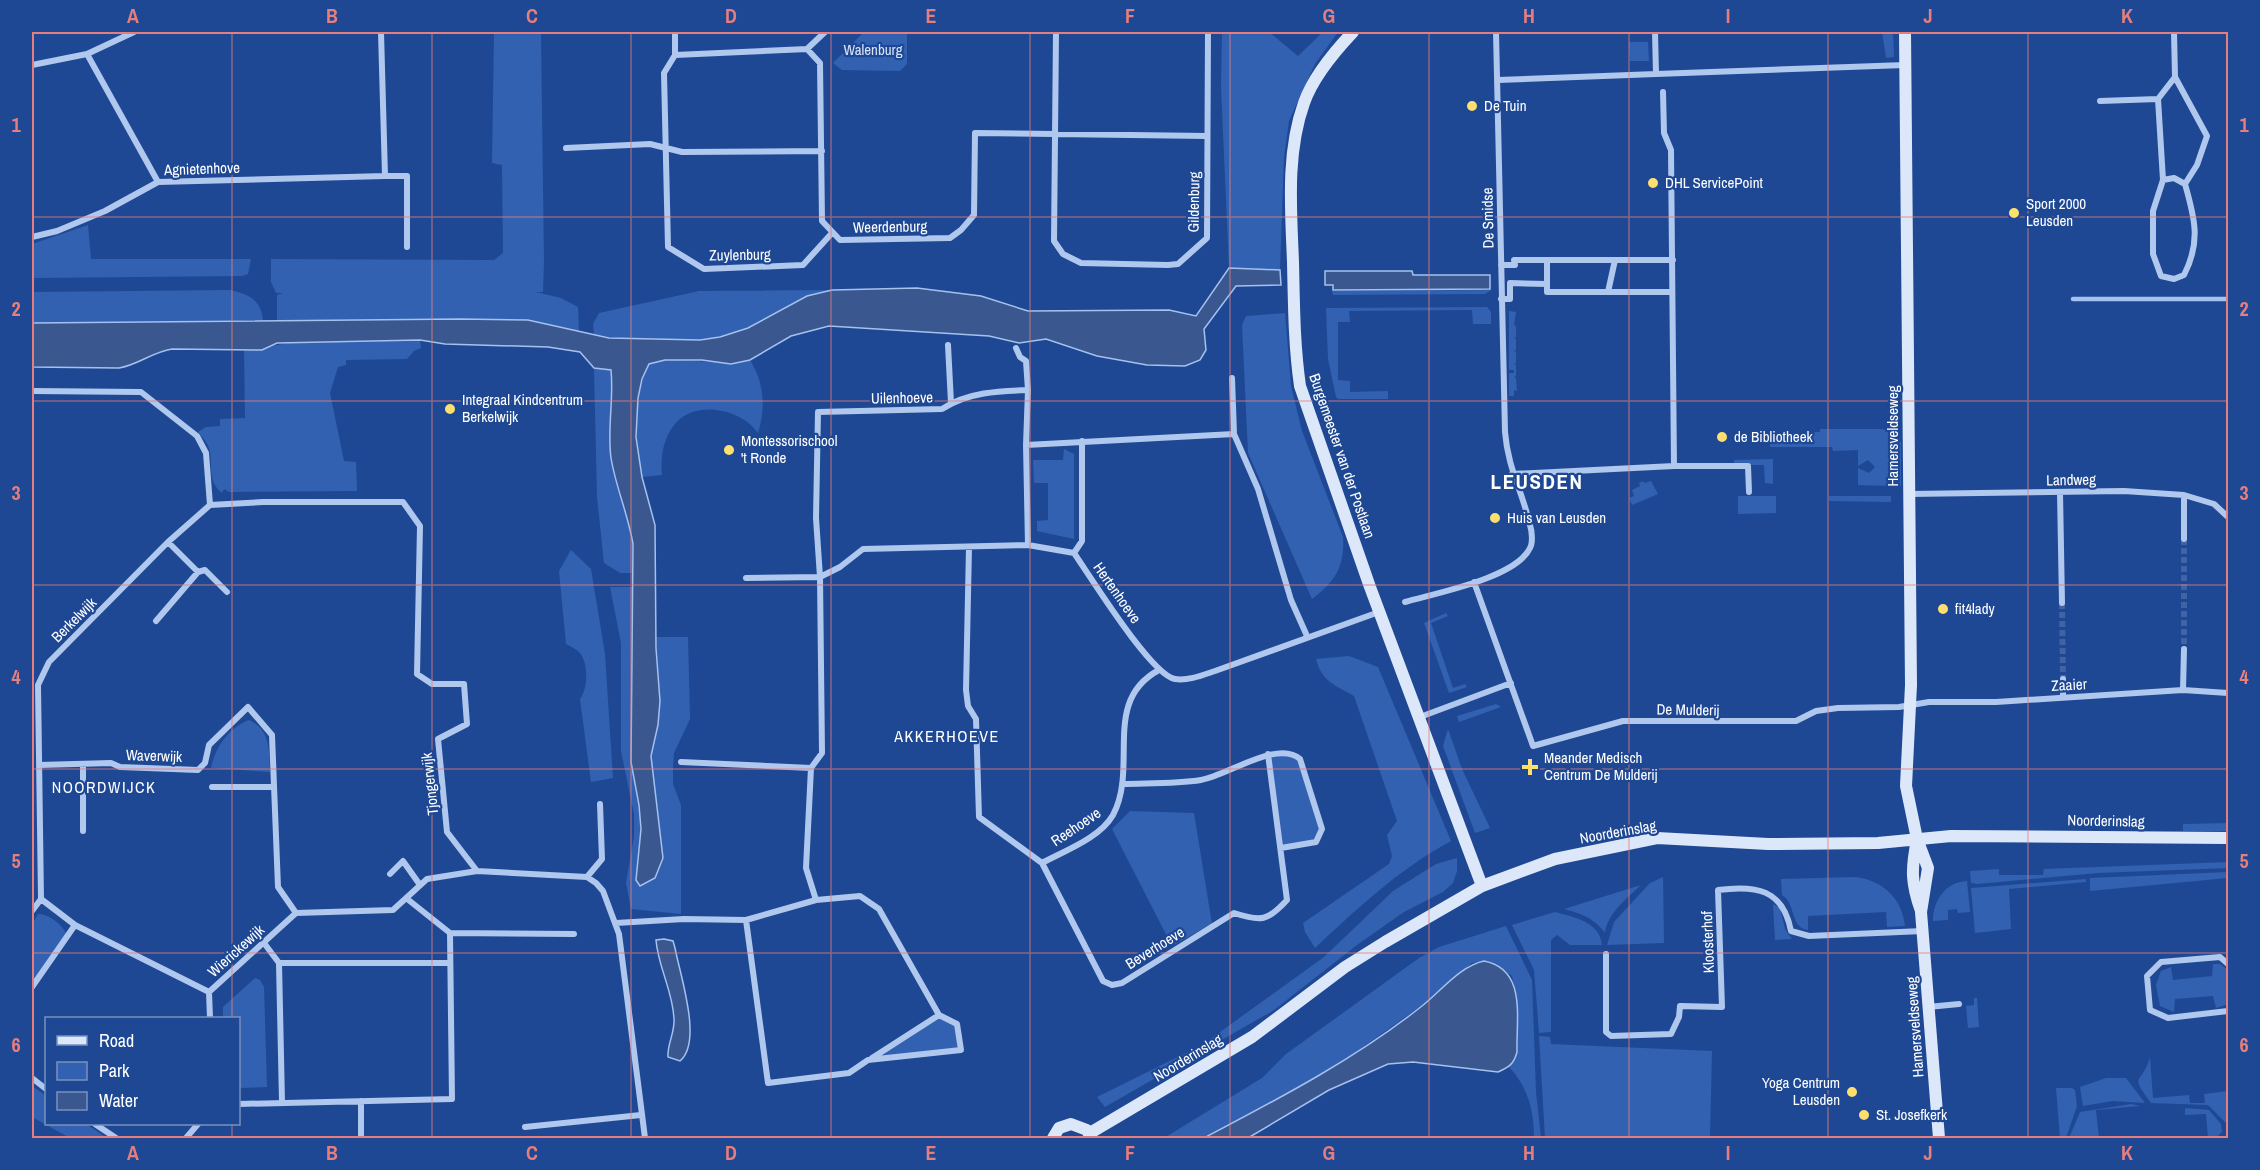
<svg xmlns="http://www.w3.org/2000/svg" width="2260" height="1170" font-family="'Archivo Narrow',sans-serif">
	<rect width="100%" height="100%" fill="#1e4893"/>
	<path fill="#3261b1" d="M 494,32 L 541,32 L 544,262 L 543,292 L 536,292 L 561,298 L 578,307 L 579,331 L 528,320 L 277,320 L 277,295 L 283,293 L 276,293 L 271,282 L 271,259 L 494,260 L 503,253 L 502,165 L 492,163 Z
		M 864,32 L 907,32 L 907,64 L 900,71 L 842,70 L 833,63 Z
		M 1222,32 L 1269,32 L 1298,56 L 1323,32 L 1338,32 L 1315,64 L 1289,121 L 1284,157 L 1280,270 L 1229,268 L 1221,87 Z
		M 1882,32 L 1893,32 L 1894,57 L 1886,58 Z
		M 1629,42 L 1648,42 L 1649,61 L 1630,61 Z
		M 88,225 L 91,259 L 251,259 L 248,274 L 242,276 L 32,278 L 32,244 Z
		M 230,290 C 249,294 261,300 263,320 L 32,323 L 32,292 Z
		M 832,290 C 801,298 777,315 748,328 C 706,346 638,345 594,334 L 593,324 L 599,313 L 699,291 Z
		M 1491,290 L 1485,294 L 1333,295 L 1332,291 Z
		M 1487,307 L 1491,312 L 1491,324 L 1473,324 L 1472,310 L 1349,311 L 1350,322 L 1338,322 L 1338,380 L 1350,381 L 1350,392 L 1388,391 L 1388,399 L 1338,399 L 1336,397 L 1328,359 L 1326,308 Z
		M 1509,311 L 1516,312 L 1514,325 L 1516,326 L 1516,337 L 1514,338 L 1516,339 L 1516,350 L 1514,351 L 1516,352 L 1516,363 L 1514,364 L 1516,365 L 1516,376 L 1514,377 L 1516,378 L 1517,391 L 1514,390 L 1514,396 L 1509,396 L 1509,373 L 1514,373 L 1514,370 L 1509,370 Z
		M 1285,313 L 1291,386 L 1302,431 L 1343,537 C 1345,566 1335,582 1312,599 L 1248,453 L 1242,325 L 1246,316 Z
		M 420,340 L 421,348 L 414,351 L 407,359 L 346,360 L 346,365 L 338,367 L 330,393 L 344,461 L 356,462 L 357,491 L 229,492 L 224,489 L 222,493 C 206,480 214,465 209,448 C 207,442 202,437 198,432 L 206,427 L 220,426 L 220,419 L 245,418 L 244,350 C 263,350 279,343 298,342 C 339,340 380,342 420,340 Z
		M 665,360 C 693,360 723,365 750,360 C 764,382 766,408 758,433 C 743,411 704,401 681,418 C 664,432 660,455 662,475 L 642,477 C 635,441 632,399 649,364 Z
		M 594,368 L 611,370 L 618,489 L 628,513 L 633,544 L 632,573 L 620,573 L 604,563 L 597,497 Z
		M 1820,429 L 1882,429 L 1890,431 L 1891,486 L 1858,485 L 1858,468 L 1869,473 L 1875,467 L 1868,460 L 1858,466 L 1858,450 L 1833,451 L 1832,447 L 1770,447 L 1769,433 L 1773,433 L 1774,438 L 1812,438 L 1812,432 L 1820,432 Z
		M 1895,442 L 1901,442 L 1901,486 L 1896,486 Z
		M 1064,449 L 1074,454 L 1074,539 L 1037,531 L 1037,521 L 1048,520 L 1048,483 L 1034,483 L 1033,460 L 1063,460 Z
		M 1773,459 L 1773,484 L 1765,483 L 1764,465 L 1734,465 L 1734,460 Z
		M 1643,481 L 1644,483 L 1651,481 L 1658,494 L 1632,505 L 1629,498 L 1634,496 L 1632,490 L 1640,486 L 1639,483 Z
		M 1738,496 L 1776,496 L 1776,513 L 1738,514 Z
		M 1829,496 L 1891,496 L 1891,502 L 1829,501 Z
		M 571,550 L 591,569 L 605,654 L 613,778 L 591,782 L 580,699 C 588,689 589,662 579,652 C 576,649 570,646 566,644 L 559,571 Z
		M 610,587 L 632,587 L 631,762 L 639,805 L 641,830 L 654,791 L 651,756 L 658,725 L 660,701 L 656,637 L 688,637 L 690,719 L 674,753 L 673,768 L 673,784 L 681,805 L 681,914 L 631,909 L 626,883 L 634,836 L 634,814 L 621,751 L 621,643 Z
		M 1446,613 L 1448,616 L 1431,623 L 1453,688 L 1465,684 L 1467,687 L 1449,693 L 1424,623 Z
		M 1349,656 L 1378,667 L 1451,841 C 1399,869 1358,908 1315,948 L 1305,932 L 1303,923 L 1389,864 L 1392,856 L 1387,835 L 1397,821 L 1354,696 C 1335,685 1322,682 1316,659 Z
		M 1496,704 L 1501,707 L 1459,722 L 1457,716 Z
		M 249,720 C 271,730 269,751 270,772 L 211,768 C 215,748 229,727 249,720 Z
		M 1448,729 L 1462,769 L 1490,828 L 1475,833 L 1443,746 Z
		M 1268,754 L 1295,754 L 1322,829 L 1316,842 L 1281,848 Z
		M 1130,811 L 1194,813 L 1212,924 L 1172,946 L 1112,829 Z
		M 2228,823 L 2228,831 L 2183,831 L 2183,824 Z
		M 1457,858 L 1457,871 L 1453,883 L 1443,892 L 1404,912 L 1357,945 L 1274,1010 L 1105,1107 L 1097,1097 L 1202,1045 L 1324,957 L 1393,891 L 1436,864 Z
		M 2228,862 L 2228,868 L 2098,873 L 1978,884 L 1971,883 L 1970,871 L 1999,869 L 1999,875 L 2043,875 L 2044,869 Z
		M 2228,872 L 2228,878 L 2090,891 L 2090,878 Z
		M 1663,877 L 1664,943 L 1607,945 L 1614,922 L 1650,883 Z
		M 1856,877 C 1883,881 1902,898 1905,926 L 1887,927 L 1886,912 L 1808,916 L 1808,930 C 1790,928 1796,903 1782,895 L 1781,879 Z
		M 2086,879 L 2086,882 L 2009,889 L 2011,929 L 1975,933 L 1971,888 Z
		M 1967,881 L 1970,912 L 1958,913 L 1957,909 L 1948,910 L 1948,920 L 1933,921 C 1933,901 1945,882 1967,881 Z
		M 1641,885 C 1627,898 1607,914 1605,933 C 1594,918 1582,914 1564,909 Z
		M 1773,904 L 1780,908 L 1785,929 L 1792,939 L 1775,940 Z
		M 1555,912 C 1574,917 1600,922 1602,945 L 1570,945 L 1557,935 L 1551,940 L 1551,1032 L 1539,1033 L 1534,970 L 1512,925 Z
		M 38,914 C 49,914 61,924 66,933 L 32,983 L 32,925 Z
		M 1506,926 L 1532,980 L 1536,1092 L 1541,1138 L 1534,1138 C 1534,1111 1528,1087 1509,1067 L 1515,1060 L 1517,1051 L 1515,990 L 1512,976 L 1496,963 L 1484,961 L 1472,963 L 1421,1006 L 1333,1068 L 1288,1094 L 1204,1138 L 1164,1138 L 1262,1078 L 1286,1054 L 1419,958 L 1439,947 Z
		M 2213,964 L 2220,964 L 2228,970 L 2226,1005 L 2216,1008 L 2213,996 L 2175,999 L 2174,1012 L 2160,1006 L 2156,985 L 2161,971 L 2171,967 L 2173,980 L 2212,976 Z
		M 255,978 L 260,980 L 264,987 L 267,1087 L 239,1088 L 238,1018 L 223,1018 L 223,1007 Z
		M 1974,998 L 1977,998 L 1979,1027 L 1968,1028 L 1966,1006 L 1974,1005 Z
		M 939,1015 L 957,1024 L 961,1050 L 868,1060 Z
		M 1539,1036 L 1550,1037 L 1551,1044 L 1712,1051 L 1710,1138 L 1545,1138 Z
		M 2150,1057 L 2153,1098 L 2189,1095 L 2190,1103 L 2205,1103 L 2204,1094 L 2228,1091 L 2228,1125 L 2208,1105 L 2151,1103 C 2128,1072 2142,1086 2150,1057 Z
		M 2106,1078 L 2126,1078 L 2145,1103 L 2113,1101 L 2083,1106 L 2080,1087 Z
		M 32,1086 L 46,1096 L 46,1124 L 86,1124 L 107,1138 L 70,1138 L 32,1117 Z
		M 2056,1088 L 2072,1088 L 2075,1090 L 2077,1106 L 2066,1138 L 2060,1138 Z
		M 2131,1104 L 2140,1106 L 2096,1110 L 2099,1138 L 2069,1138 L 2080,1112 Z
		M 2185,1108 L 2209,1110 L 2221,1124 L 2222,1132 L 2216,1138 L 2208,1138 L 2206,1114 L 2185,1115 Z"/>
	<path fill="#3a588f" stroke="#a4c1f0" stroke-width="1.5" d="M 1229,268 L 1280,270 L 1281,285 L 1236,286 L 1204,329 L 1206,350 L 1200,360 L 1185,366 L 1147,365 L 1097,356 L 1046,339 L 1019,343 L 989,336 L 829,326 L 791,336 L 750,360 L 731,364 L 702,360 L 665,360 L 649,364 L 642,379 L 638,398 L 636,437 L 642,477 L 655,525 L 656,648 L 660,701 L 658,725 L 651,756 L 663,858 L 655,878 L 640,886 L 636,880 L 641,829 L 639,805 L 631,762 L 633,544 C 628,514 616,488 611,458 C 607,429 614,399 611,370 L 594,368 L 580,352 L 548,347 L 445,344 L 420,340 L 277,343 L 262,350 L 172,349 C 152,352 138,365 119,368 L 32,367 L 32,323 L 460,319 L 528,320 L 609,338 L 700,340 L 720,337 L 748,328 L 807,296 L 832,290 L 917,288 L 981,296 L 1028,311 L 1169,310 L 1196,316 Z
		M 1325,271 L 1412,271 L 1413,275 L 1490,275 L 1490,289 L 1333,290 L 1333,285 L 1325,285 Z
		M 664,939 L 673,941 L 675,948 C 680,975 703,1042 680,1061 L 668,1057 C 667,1044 675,1033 674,1019 C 673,991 658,967 656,940 Z
		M 1484,961 C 1527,969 1516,1018 1517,1052 C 1514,1064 1509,1067 1498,1072 L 1413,1062 L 1388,1064 L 1329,1090 L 1248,1138 L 1204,1138 C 1280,1098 1355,1059 1422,1006 C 1441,991 1460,966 1484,961 Z"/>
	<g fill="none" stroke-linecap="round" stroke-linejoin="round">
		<path stroke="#a4c1f0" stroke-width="4.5" d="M 2073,299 L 2228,299"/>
		<path stroke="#4063a3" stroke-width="6" stroke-dasharray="6 3" stroke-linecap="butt" d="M 2184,539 L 2184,649
			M 2062,603 L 2063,679"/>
		<path stroke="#b0c7ee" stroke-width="6" d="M 675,32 L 675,55 L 664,73 L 668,247 L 704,269 L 803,265 L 832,233
			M 1056,32 L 1054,241 L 1063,254 L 1081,263 L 1168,265 L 1178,264 L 1207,238 L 1208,32
			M 1655,32 L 1656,74 L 1905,65
			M 2174,32 L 2175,77 L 2207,136 L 2197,165 L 2185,184 C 2195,219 2201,242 2184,275 L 2174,279 L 2161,276 L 2153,254 L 2153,211 L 2163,180 L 2158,99 L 2175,77
			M 807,49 L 820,63 L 822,221 L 840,240 L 950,238 L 961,230 L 974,215 L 975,133 L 1207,136
			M 87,54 L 134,32
			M 675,55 L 807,49 L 825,32
			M 32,65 L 87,54 L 158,182
			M 1498,80 L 1656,74
			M 1663,92 L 1664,133 L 1671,150 L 1674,466
			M 2100,101 L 2158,99
			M 566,148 L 650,144 L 682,152 L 822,151
			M 385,176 L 407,176 L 407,247
			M 2163,180 L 2174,178 L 2185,184
			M 32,237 L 57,231 L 105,211 L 158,182 L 385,176 L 381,32
			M 1547,260 L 1547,284
			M 1501,265 L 1515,265 L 1514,260 L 1673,260
			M 1608,292 L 1615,260
			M 1501,299 L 1510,299 L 1510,283 L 1547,284 L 1547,292 L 1671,292
			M 948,345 L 951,403
			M 1016,348 L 1020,357 L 1026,361 L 1028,390
			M 1232,378 L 1234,434
			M 32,391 L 141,392 L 197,436 L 206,453 L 210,505
			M 1026,445 L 1234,434 L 1258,489 L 1291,600 L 1307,636
			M 1512,474 L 1674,466 L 1748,466 L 1749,492
			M 2060,492 L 2062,603
			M 1909,494 L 2124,491 L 2184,495 L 2214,504 L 2228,517
			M 2184,539 L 2184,495
			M 168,542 L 198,572
			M 969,547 L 966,690 L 968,706 L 976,719 L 979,817 L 1042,863 C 1064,851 1100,838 1113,815 C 1139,766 1101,701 1159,670
			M 1074,553 L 1082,541 L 1082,441
			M 746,578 L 820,577 L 840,567 L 863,549 L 1028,545 L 1074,553 C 1090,576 1151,675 1175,679 C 1188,681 1203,675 1215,671 L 1379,612
			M 1474,582 L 1533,746 L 1623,721 L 1796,721 L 1816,711 L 1838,708 L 1899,707 L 1929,702 L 1996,702 L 2183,690 L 2228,693
			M 1405,602 C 1436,593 1516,578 1530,548 C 1533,543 1532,531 1530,525 C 1522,490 1508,469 1505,432 L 1496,32
			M 156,621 L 198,572 L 205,570 L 227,592
			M 2063,679 L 2063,697
			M 2183,690 L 2184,649
			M 1420,717 L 1511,683
			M 681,762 L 811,768 L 806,868 L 816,900
			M 83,764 L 83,831
			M 39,765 L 111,763 L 120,767 L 198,770 L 205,763 L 209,745 L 248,707 L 272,735 L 278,887 L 296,913
			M 811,768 L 822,753 L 820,577 L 816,518 L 818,412 L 942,409 C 968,392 999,391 1028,390 L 1026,445 L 1028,545
			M 1122,784 C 1148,783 1176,784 1201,780 C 1227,776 1278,739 1300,759 L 1322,829 L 1316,842 L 1281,848
			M 212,787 L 274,787
			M 1042,863 L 1103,981 L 1112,985 L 1122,983 L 1234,913 C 1261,922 1268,921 1287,900 L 1268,754
			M 390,874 L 403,861 L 420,885
			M 587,877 L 602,859 L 600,804
			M 41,899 L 75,925 L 209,992 L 296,913 L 393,910 L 427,879 L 477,871 L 587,877 L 596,883 L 603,891 L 619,934 L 645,1138
			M 32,911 L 41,899 L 38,685 L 49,662 L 168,542 L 210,505 L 263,502 L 403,502 L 420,526 L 417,674 L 432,684 L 464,684 L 467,724 L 438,739 L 447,832 L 477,871
			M 616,923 L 684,919 L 746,920 L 816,900 L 860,896 L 879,909 L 939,1015 L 957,1024 L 961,1050 L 868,1060 L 849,1073 L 768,1083 L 746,920
			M 450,933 L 574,934
			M 264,943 L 279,963 L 282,1102
			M 1606,954 L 1606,1032 L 1611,1036 L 1671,1034 L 1679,1017 L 1680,1006 L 1722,1007 L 1718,890 C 1756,885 1783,889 1791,931 L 1809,936 L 1923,931
			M 279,963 L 450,963
			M 2228,964 L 2220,957 L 2161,962 L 2147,976 L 2150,1010 L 2168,1018 L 2228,1011
			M 32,987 L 75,925
			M 209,992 L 210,1018
			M 1928,1007 L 1959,1004
			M 872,1058 L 939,1015
			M 32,1078 L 46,1089
			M 238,1104 L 452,1099 L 450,933 L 406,898
			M 95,1124 L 116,1138
			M 525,1127 L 641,1115
			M 186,1138 L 198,1124
			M 361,1138 L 361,1101"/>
		<path stroke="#dde7fa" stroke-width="12" d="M 1353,32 C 1335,51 1313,77 1304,103 C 1286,153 1291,210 1293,262 C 1294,304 1294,344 1300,386 L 1370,587 L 1482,886
			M 1905,32 L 1911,685 L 1906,786 L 1917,839 L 1928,868 L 1921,912 L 1939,1138
			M 1917,840 C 1911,869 1911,883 1921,911
			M 1090,1133 L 1252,1037 L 1345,967 L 1385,942 L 1482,886 L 1555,859 L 1657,838 L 1768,844 L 1878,843 L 1951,836 L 2228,838
			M 1053,1138 L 1059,1128 L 1071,1124 L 1087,1130 L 1091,1138"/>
	</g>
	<path fill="none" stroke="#e67e7e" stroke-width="1.5" stroke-opacity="0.55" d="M 232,32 L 232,1018M 432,32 L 432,1138M 631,32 L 631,1138M 831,32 L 831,1138M 1030,32 L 1030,1138M 1230,32 L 1230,1138M 1429,32 L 1429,1138M 1629,32 L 1629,1138M 1828,32 L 1828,1138M 2028,32 L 2028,1138M 32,217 L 2228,217M 32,401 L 2228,401M 32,585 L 2228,585M 32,769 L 2228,769M 32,953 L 2228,953M 232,1124 L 232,1138"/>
	<g fill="#fddf70" stroke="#1e4893" stroke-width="2">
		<circle cx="1472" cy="106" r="6"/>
		<circle cx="1653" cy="183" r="6"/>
		<circle cx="2014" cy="213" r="6"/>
		<circle cx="450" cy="409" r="6"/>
		<circle cx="1722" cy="437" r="6"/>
		<circle cx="729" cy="450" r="6"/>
		<circle cx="1495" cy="518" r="6"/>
		<circle cx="1943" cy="609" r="6"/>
		<path d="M1527 758h6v6h6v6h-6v6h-6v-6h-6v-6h6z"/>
		<circle cx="1852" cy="1092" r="6"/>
		<circle cx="1864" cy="1115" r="6"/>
	</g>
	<g text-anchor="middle" stroke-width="4.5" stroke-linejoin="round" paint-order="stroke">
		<g font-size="15" fill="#d6e4fa" stroke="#1e4893">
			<text x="873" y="55">Walenburg</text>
		</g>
		<g font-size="15" fill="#fff" stroke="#1e4893" text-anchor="start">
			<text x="1484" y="111">De Tuin</text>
			<text x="1665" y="188">DHL ServicePoint</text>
			<text x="2026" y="209">Sport 2000<tspan x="2026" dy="17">Leusden</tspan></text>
			<text x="462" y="405">Integraal Kindcentrum<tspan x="462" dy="17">Berkelwijk</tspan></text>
			<text x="1734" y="442">de Bibliotheek</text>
			<text x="741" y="446">Montessorischool<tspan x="741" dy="17">'t Ronde</tspan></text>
			<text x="1507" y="523">Huis van Leusden</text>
			<text x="1955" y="614">fit4lady</text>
			<text x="1544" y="763">Meander Medisch<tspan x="1544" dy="17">Centrum De Mulderij</tspan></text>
			<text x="1840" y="1088" text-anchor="end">Yoga Centrum<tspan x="1840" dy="17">Leusden</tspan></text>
			<text x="1876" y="1120">St. Josefkerk</text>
		</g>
		<g font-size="15" fill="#fff" stroke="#1e4893">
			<text transform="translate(202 169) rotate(-2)" y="5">Agnietenhove</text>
			<text transform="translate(1194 202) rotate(-89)" y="5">Gildenburg</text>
			<text transform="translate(1488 218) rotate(-91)" y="5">De Smidse</text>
			<text transform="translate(890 227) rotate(-1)" y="5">Weerdenburg</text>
			<text transform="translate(740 255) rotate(-1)" y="5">Zuylenburg</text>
			<text transform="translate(902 398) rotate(-1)" y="5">Uilenhoeve</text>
			<text transform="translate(1893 436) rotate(-90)" y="5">Hamersveldseweg</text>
			<text transform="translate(1342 456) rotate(71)" y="5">Burgemeester van der Postlaan</text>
			<text transform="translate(2071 480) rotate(-1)" y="5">Landweg</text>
			<text transform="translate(1117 593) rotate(55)" y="5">Hertenhoeve</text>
			<text transform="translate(74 620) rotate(-45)" y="5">Berkelwijk</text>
			<text transform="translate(2069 685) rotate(-3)" y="5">Zaaier</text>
			<text transform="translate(1688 710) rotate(1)" y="5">De Mulderij</text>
			<text transform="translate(154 756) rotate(2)" y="5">Waverwijk</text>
			<text transform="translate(430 784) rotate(-96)" y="5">Tjongerwijk</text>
			<text transform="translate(2106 821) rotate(1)" y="5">Noorderinslag</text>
			<text transform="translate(1076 827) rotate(-34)" y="5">Reehoeve</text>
			<text transform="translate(1618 832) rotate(-10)" y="5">Noorderinslag</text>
			<text transform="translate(1708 942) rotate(-92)" y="5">Kloosterhof</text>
			<text transform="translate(1155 948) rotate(-32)" y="5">Beverhoeve</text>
			<text transform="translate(236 951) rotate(-42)" y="5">Wierickewijk</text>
			<text transform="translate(1915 1027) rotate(-94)" y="5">Hamersveldseweg</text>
			<text transform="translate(1188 1058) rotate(-31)" y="5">Noorderinslag</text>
		</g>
		<g font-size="16" letter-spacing="1.5" fill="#fff" stroke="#1e4893">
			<text x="947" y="742">AKKERHOEVE</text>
			<text x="104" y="793">NOORDWIJCK</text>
		</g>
		<g font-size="21" font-weight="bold" letter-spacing="1.5" fill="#fff" stroke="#1e4893">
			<text x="1537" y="489">LEUSDEN</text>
		</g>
	</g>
	<rect width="2260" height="1170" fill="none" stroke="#1e4893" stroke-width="66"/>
	<rect x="45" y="1017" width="195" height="108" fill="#1e4893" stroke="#7891be" stroke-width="1.5"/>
	<rect x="57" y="1036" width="30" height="9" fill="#dde7fa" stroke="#7891be" stroke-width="1.5"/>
	<text x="99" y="1047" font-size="18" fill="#ffffff">Road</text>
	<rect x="57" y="1062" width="30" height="18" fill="#3261b1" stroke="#7891be" stroke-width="1.5"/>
	<text x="99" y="1077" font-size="18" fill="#ffffff">Park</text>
	<rect x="57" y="1092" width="30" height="18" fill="#3a588f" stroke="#7891be" stroke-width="1.5"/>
	<text x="99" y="1107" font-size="18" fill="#ffffff">Water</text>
	<rect x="33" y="33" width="2194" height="1104" fill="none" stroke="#e67e7e" stroke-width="2"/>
	<g font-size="20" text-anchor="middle" font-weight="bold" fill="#e67e7e">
		<text x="133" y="23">A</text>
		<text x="332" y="23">B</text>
		<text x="532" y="23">C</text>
		<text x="731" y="23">D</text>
		<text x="931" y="23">E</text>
		<text x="1130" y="23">F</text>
		<text x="1329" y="23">G</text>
		<text x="1529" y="23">H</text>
		<text x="1728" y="23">I</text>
		<text x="1928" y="23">J</text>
		<text x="2127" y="23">K</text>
		<text x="16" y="132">1</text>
		<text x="2244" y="132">1</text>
		<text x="16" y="316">2</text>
		<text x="2244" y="316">2</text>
		<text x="16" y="500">3</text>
		<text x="2244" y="500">3</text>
		<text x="16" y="684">4</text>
		<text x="2244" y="684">4</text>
		<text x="16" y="868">5</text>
		<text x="2244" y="868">5</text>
		<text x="16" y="1052">6</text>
		<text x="2244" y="1052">6</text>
		<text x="133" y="1160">A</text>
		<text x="332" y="1160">B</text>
		<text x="532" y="1160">C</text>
		<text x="731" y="1160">D</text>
		<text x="931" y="1160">E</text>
		<text x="1130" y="1160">F</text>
		<text x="1329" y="1160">G</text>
		<text x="1529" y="1160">H</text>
		<text x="1728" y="1160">I</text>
		<text x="1928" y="1160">J</text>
		<text x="2127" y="1160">K</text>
	</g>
</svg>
